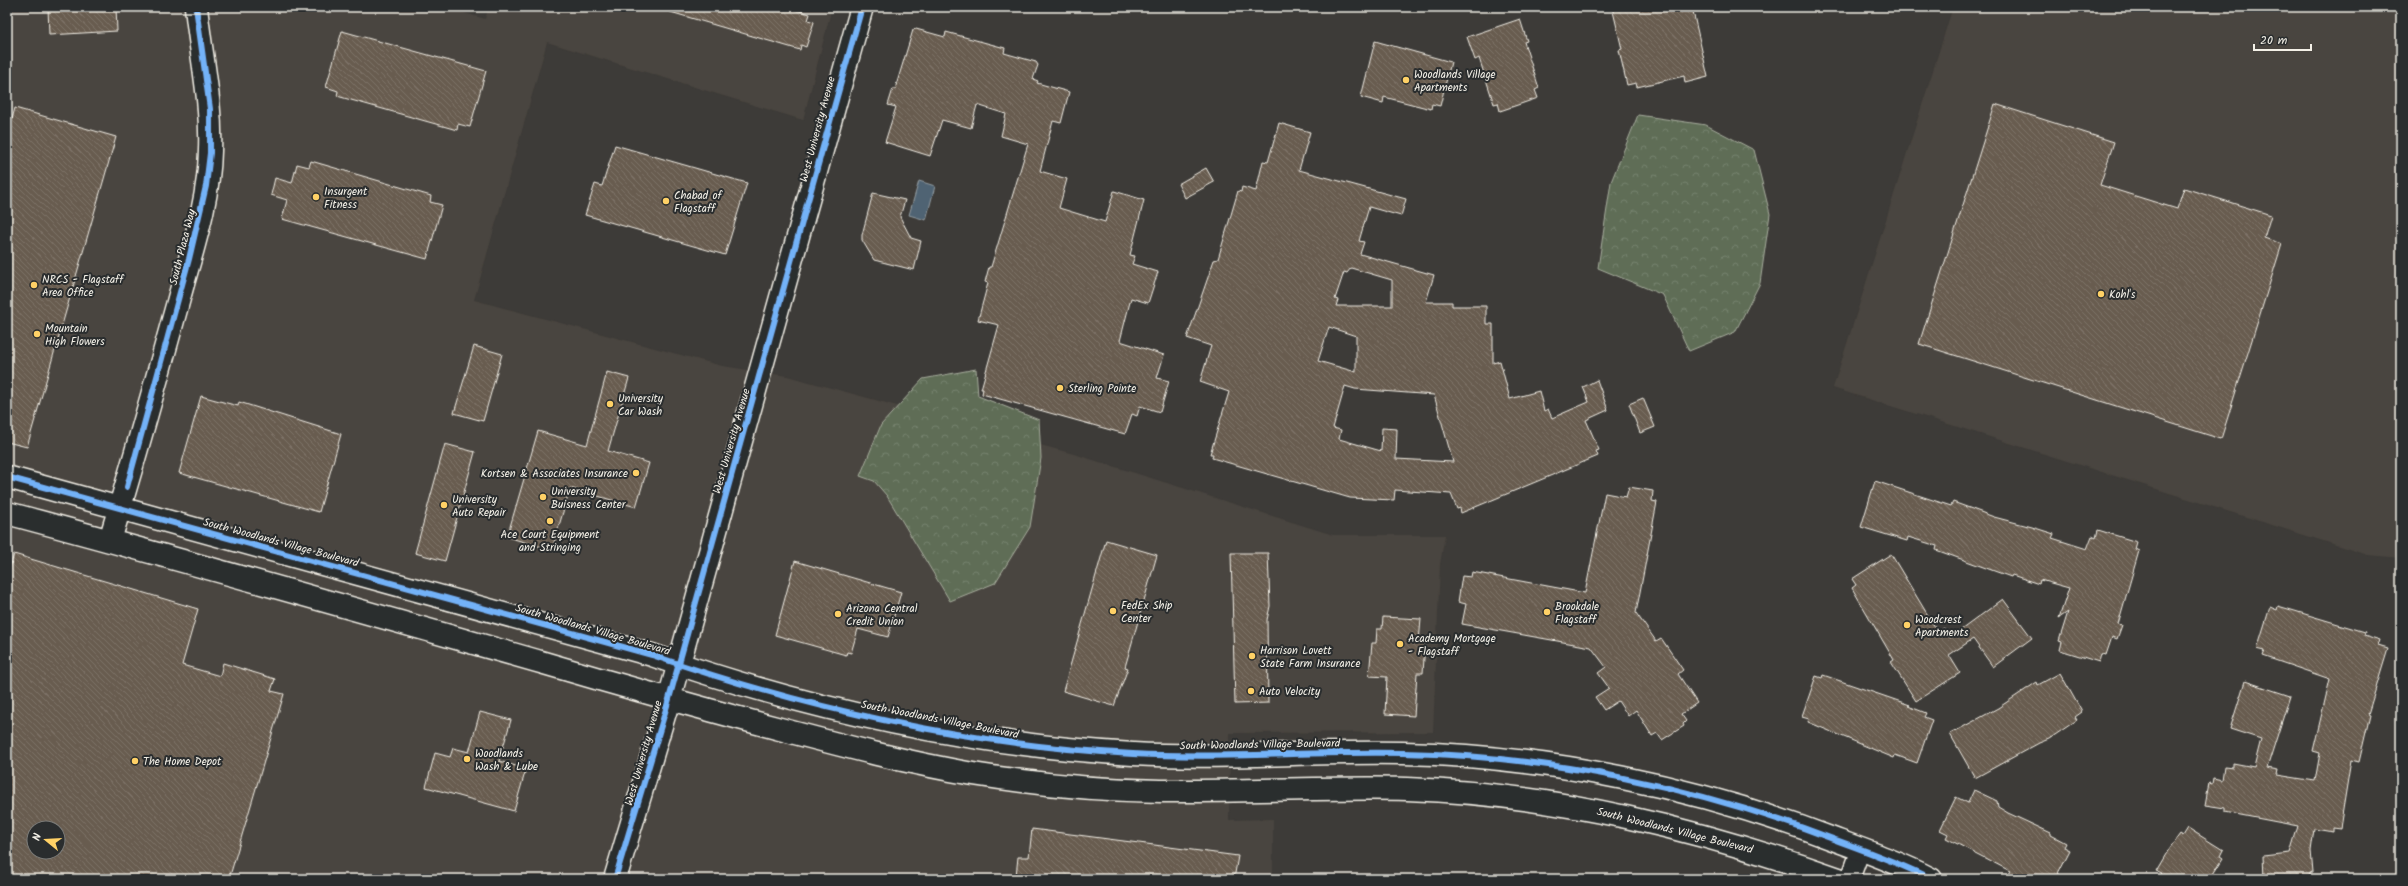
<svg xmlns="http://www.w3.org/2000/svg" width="2408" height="886" font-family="Kalam,sans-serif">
	<defs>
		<pattern id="forest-crowns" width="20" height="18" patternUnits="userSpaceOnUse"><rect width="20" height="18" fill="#5e6d56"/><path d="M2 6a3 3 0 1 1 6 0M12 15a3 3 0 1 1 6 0" fill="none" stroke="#76826e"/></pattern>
		<pattern id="building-back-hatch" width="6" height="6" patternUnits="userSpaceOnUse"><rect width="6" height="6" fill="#685b4f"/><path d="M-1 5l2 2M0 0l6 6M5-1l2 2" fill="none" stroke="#7e7368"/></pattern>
	</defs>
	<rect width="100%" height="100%" fill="#3d3b38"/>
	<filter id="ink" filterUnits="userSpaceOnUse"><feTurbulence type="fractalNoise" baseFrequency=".025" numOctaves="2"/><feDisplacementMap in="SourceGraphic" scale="8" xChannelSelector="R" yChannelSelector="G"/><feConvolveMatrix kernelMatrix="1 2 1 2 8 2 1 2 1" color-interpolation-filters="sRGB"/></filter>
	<g filter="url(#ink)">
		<path fill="#4a453f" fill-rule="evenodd" d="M 7,7 L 444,7 L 485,19 L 489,7 L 832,7 L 803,120 L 547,42 L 474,300 L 722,366 L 787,376 L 1077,455 L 1333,535 L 1445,535 L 1440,564 L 1433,732 L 1230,733 L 1229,820 L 1273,819 L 1273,879 L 7,879 ZM 34,828 L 58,828 L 58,852 L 34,852 Z
			M 1953,7 L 2401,7 L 2401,558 L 2368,555 L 1833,388 Z"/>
		<path fill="url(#forest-crowns)" stroke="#a9af9f" d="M 1638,115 L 1706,125 L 1754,150 L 1770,214 L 1760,283 L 1735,332 L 1689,351 L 1663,295 L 1598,268 L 1611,182 Z
			M 976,369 L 978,396 L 1039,420 L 1041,458 L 1030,527 L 995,583 L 950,601 L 887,496 L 874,481 L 860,476 L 881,425 L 923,379 Z"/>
		<path fill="#506473" stroke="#929ca2" d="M 919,181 L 935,186 L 926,220 L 909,215 Z"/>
		<path fill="url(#building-back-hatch)" stroke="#f4f1e8" fill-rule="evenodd" d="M 48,7 L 116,7 L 117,31 L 49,35 Z
			M 668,7 L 786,7 L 810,14 L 808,20 L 814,22 L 806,47 L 801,45 L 800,50 L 667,11 Z
			M 1612,7 L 1692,7 L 1708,77 L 1685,83 L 1684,76 L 1637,87 L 1636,83 L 1627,85 L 1619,50 L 1622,49 Z
			M 1520,19 L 1527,41 L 1524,42 L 1539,88 L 1535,90 L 1538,98 L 1500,111 L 1498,103 L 1494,104 L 1479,58 L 1475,60 L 1467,37 Z
			M 916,29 L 945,37 L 946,32 L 1005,48 L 1004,53 L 1036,62 L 1038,65 L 1033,79 L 1038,81 L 1037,83 L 1069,92 L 1061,123 L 1053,121 L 1040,171 L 1067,179 L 1059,208 L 1105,222 L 1114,191 L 1144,200 L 1130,255 L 1135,256 L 1132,264 L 1158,272 L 1148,303 L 1131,298 L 1120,341 L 1164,355 L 1157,378 L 1169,381 L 1160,412 L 1140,406 L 1137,416 L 1132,414 L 1125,434 L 982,394 L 983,389 L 981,389 L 999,325 L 978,320 L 988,283 L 985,282 L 989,267 L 991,267 L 1028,144 L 1001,136 L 1006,114 L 977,105 L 971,128 L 942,120 L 930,156 L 885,142 L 896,107 L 888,105 L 893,89 L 895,89 L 913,30 Z
			M 342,31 L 486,71 L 470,127 L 458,124 L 457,130 L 337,96 L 338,91 L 326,87 Z
			M 1375,41 L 1451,62 L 1440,106 L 1432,104 L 1431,109 L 1384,97 L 1383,103 L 1361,97 Z
			M 1995,104 L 2114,142 L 2100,185 L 2177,209 L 2184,188 L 2271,215 L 2264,238 L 2282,244 L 2221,439 L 1919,344 Z
			M 15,108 L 116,137 L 27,447 L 7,442 L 7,137 Z
			M 1279,123 L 1310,132 L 1299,170 L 1406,199 L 1401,216 L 1369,207 L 1359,241 L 1364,242 L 1360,254 L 1434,275 L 1426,302 L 1452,302 L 1452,306 L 1486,306 L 1486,324 L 1493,324 L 1493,363 L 1500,361 L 1510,399 L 1539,391 L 1544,411 L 1548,409 L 1552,418 L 1589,402 L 1583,387 L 1597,380 L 1608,410 L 1586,420 L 1599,450 L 1596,451 L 1598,456 L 1461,513 L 1460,508 L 1457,509 L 1451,494 L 1395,490 L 1394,500 L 1350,498 L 1212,458 L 1213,454 L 1210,454 L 1229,392 L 1200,382 L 1211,346 L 1187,338 L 1214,260 L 1218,259 L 1238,191 L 1241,192 L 1242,187 L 1256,191 L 1263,161 L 1268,162 ZM 1351,268 L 1392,280 L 1392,306 L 1336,306 L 1338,300 L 1335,299 L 1344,272 L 1347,273 ZM 1329,327 L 1356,336 L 1356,372 L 1318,361 ZM 1345,386 L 1355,389 L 1434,395 L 1453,462 L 1396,459 L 1397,429 L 1382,428 L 1381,451 L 1339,439 L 1341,430 L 1333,428 Z
			M 615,145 L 747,183 L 725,255 L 585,215 L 595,184 L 602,186 Z
			M 311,161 L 431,196 L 430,202 L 442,205 L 427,259 L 282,219 L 287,200 L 271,195 L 275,178 L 292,183 L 297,164 L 309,167 Z
			M 1206,168 L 1214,182 L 1185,198 L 1178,184 Z
			M 873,193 L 905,200 L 900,217 L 911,238 L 921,241 L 914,270 L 874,260 L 862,240 L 862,235 Z
			M 474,346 L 502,354 L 483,421 L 454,413 Z
			M 607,372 L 629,378 L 608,451 L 649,463 L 636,507 L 570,488 L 552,550 L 507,537 L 538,431 L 587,445 Z
			M 201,396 L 238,406 L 239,402 L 341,434 L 319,512 L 179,473 Z
			M 1643,398 L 1655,427 L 1640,433 L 1629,404 Z
			M 445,444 L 475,452 L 445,561 L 415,553 Z
			M 1875,481 L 1951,506 L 1953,502 L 1994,517 L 2032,527 L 2054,534 L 2052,538 L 2087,549 L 2092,536 L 2096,538 L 2098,530 L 2137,542 L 2135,549 L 2139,551 L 2118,624 L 2122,625 L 2117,639 L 2112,637 L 2106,655 L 2101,654 L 2099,662 L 2060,650 L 2062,642 L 2059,641 L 2068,612 L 2059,618 L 2069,588 L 2040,580 L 2039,584 L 2012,575 L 2011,577 L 1936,550 L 1937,546 L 1908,537 L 1907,541 L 1861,527 Z
			M 1629,487 L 1653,491 L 1652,501 L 1657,502 L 1636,613 L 1656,641 L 1661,638 L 1683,670 L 1678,674 L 1697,703 L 1681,714 L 1686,721 L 1683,724 L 1684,726 L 1662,740 L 1657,733 L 1652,736 L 1636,710 L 1628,716 L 1618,701 L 1604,710 L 1595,697 L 1609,688 L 1598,673 L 1606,667 L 1591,647 L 1462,624 L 1466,604 L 1458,602 L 1462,576 L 1471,577 L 1472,572 L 1585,593 L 1605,493 L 1626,497 Z
			M 1106,540 L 1157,555 L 1125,667 L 1128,668 L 1114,706 L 1063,691 Z
			M 1231,553 L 1268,553 L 1270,606 L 1267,620 L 1268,703 L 1235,704 Z
			M 14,554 L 198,609 L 182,665 L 220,676 L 223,663 L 275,679 L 271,691 L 284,694 L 229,879 L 7,879 L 7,578 ZM 34,828 L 58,828 L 58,852 L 34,852 Z
			M 1891,554 L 1938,632 L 1944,628 L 1950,638 L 2003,599 L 2032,638 L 1993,667 L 1973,639 L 1949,655 L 1960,673 L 1916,701 L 1891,662 L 1894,660 L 1852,588 L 1856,585 L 1852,579 Z
			M 795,561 L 901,592 L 888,637 L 858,629 L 851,653 L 847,652 L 846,655 L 775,635 Z
			M 2278,606 L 2365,632 L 2364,635 L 2380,640 L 2378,646 L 2388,649 L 2368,714 L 2370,715 L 2359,762 L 2351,760 L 2340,828 L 2332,827 L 2332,831 L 2314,828 L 2311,850 L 2313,872 L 2310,873 L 2310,879 L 2264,879 L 2263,856 L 2290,853 L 2298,826 L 2225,812 L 2225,808 L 2205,805 L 2209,783 L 2212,784 L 2213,778 L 2222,780 L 2224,766 L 2233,767 L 2233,763 L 2254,767 L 2261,739 L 2230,729 L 2245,681 L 2290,696 L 2267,768 L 2278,770 L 2277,775 L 2315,781 L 2320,753 L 2313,751 L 2330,679 L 2263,656 L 2265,651 L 2257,649 L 2270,607 L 2277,610 Z
			M 1383,617 L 1421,619 L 1419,642 L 1425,643 L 1423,673 L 1417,673 L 1414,716 L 1385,714 L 1387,677 L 1369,676 L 1372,643 L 1376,643 L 1377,629 L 1382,629 Z
			M 2060,673 L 2082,712 L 2075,717 L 2077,720 L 2049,739 L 2039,743 L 1975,778 L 1950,734 L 1998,708 L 2037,682 L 2038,685 Z
			M 1823,675 L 1910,705 L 1908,706 L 1926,713 L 1924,717 L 1932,720 L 1917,763 L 1895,755 L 1894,758 L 1808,722 L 1809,718 L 1802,716 L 1816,676 L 1822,678 Z
			M 480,712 L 511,720 L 499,761 L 526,769 L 514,811 L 426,787 L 435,753 L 450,757 L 453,748 L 469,752 Z
			M 1974,790 L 1997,801 L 1998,807 L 2008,813 L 2051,833 L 2051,835 L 2066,843 L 2064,847 L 2070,850 L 2055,879 L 2018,879 L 2008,874 L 2010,871 L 1946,838 L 1948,834 L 1940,830 L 1956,797 L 1968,803 Z
			M 2188,828 L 2223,850 L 2220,856 L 2223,858 L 2210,879 L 2157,879 L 2161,873 L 2156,871 L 2169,849 L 2180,834 L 2183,836 Z
			M 1032,829 L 1238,856 L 1234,879 L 1049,879 L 1016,876 L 1018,857 L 1029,857 Z"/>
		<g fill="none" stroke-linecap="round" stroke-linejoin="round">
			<g stroke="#f4f1e8" stroke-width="21">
				<path id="street" d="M 1850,879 L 1861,849"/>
			</g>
			<g stroke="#f4f1e8" stroke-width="25">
				<path id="secondary" d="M 7,477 L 652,655 C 807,709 969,745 1133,754 C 1223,759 1313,751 1403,753 C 1549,756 1697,787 1833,839 C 1866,851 1900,863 1931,879
					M 7,513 C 187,561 365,612 544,663 C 622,686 701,708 780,729 C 844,746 908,763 973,774 C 1035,784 1098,790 1161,791 C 1243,792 1325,787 1407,789 C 1557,794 1698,829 1839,879
					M 110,540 C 134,461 156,382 178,302 C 191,253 209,202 210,151 C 212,102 201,56 196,7
					M 615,879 L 669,699 L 862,7"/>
			</g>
			<use href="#street" stroke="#2a2d2e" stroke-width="18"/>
			<use href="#secondary" stroke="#2a2d2e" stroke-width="22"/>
			<g stroke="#2a2d2e" stroke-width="8">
				<path id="cycleway" d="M 7,477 L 652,655 C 807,709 969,745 1133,754 C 1223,759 1313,751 1403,753 C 1549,756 1697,787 1833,839 C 1866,851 1900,863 1931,879
					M 127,487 L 189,259 L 206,186 L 210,153 L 210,109 L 196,7
					M 615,879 L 669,699 L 862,7"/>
			</g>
			<use href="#cycleway" stroke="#73b2f8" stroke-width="6"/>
		</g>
	</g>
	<g fill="#ffd166" stroke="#2a2d2e" stroke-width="1.5">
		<circle cx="1406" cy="80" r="4"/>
		<circle cx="316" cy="197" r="4"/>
		<circle cx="666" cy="201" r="4"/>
		<circle cx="34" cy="285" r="4"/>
		<circle cx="2101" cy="294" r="4"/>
		<circle cx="37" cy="334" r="4"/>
		<circle cx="1060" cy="388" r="4"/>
		<circle cx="610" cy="404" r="4"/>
		<circle cx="636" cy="473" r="4"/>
		<circle cx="543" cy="497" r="4"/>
		<circle cx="444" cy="505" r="4"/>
		<circle cx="550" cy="521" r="4"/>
		<circle cx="1113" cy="611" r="4"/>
		<circle cx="1547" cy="612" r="4"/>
		<circle cx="838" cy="614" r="4"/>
		<circle cx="1907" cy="625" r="4"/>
		<circle cx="1400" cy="644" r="4"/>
		<circle cx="1252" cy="656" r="4"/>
		<circle cx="1251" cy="691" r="4"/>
		<circle cx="467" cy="759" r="4"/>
		<circle cx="135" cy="761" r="4"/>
	</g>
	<g text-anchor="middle" stroke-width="4" stroke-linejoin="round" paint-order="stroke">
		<g font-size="11" fill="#f4f1e8" stroke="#2a2d2e" text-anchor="start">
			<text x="1414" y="78">Woodlands Village<tspan x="1414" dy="13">Apartments</tspan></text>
			<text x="324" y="195">Insurgent<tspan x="324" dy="13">Fitness</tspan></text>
			<text x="674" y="199">Chabad of<tspan x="674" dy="13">Flagstaff</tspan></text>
			<text x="42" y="283">NRCS - Flagstaff<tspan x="42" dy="13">Area Office</tspan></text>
			<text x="2109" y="298">Kohl's</text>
			<text x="45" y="332">Mountain<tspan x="45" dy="13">High Flowers</tspan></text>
			<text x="1068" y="392">Sterling Pointe</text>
			<text x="618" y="402">University<tspan x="618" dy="13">Car Wash</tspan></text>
			<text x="628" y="477" text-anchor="end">Kortsen &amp; Associates Insurance</text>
			<text x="551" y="495">University<tspan x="551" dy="13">Buisness Center</tspan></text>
			<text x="452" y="503">University<tspan x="452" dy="13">Auto Repair</tspan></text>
			<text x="550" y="538" text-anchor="middle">Ace Court Equipment<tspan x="550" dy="13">and Stringing</tspan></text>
			<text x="1121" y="609">FedEx Ship<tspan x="1121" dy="13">Center</tspan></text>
			<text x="1555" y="610">Brookdale<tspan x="1555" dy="13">Flagstaff</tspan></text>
			<text x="846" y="612">Arizona Central<tspan x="846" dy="13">Credit Union</tspan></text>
			<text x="1915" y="623">Woodcrest<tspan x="1915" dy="13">Apartments</tspan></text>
			<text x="1408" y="642">Academy Mortgage<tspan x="1408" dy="13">- Flagstaff</tspan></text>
			<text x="1260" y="654">Harrison Lovett<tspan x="1260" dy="13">State Farm Insurance</tspan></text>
			<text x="1259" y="695">Auto Velocity</text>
			<text x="475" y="757">Woodlands<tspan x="475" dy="13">Wash &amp; Lube</tspan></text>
			<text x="143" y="765">The Home Depot</text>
		</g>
		<g font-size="11" fill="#f4f1e8" stroke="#2a2d2e">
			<text transform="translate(817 129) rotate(-75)" y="4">West University Avenue</text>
			<text transform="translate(182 247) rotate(-76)" y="4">South Plaza Way</text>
			<text transform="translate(731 441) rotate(-74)" y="4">West University Avenue</text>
			<text transform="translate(281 542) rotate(15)" y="4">South Woodlands Village Boulevard</text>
			<text transform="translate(593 629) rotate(16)" y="4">South Woodlands Village Boulevard</text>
			<text transform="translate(940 719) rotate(11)" y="4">South Woodlands Village Boulevard</text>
			<text transform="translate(1260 744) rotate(-1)" y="4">South Woodlands Village Boulevard</text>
			<text transform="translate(643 753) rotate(-74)" y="4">West University Avenue</text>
			<text transform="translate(1675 830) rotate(14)" y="4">South Woodlands Village Boulevard</text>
		</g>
	</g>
	<rect width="2408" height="886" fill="none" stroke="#2a2d2e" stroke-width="24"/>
	<rect x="12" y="12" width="2384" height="862" fill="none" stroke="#f4f1e8" stroke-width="1.5" filter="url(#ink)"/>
	<g transform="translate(46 840) rotate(288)"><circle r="19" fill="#2a2d2e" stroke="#7b7b78"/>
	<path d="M0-3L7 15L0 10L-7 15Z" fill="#ffd166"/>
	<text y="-6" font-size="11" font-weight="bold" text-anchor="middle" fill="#f4f1e8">N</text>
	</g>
	<path d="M2254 44v6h57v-6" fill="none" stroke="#f4f1e8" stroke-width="2"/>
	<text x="2260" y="44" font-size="12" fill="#f4f1e8" stroke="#2a2d2e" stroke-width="3" paint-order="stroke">20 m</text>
</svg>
